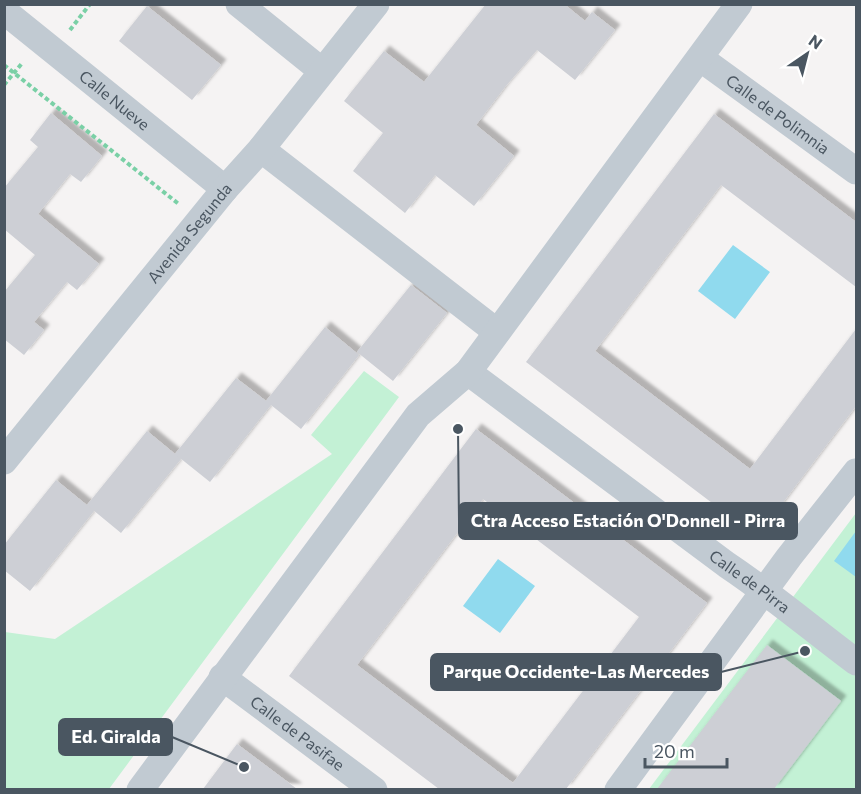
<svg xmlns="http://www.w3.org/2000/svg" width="861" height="794" font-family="Commissioner,sans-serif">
	<defs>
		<filter id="shadow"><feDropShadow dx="5.5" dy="-5.5" stdDeviation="1.5" flood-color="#0004"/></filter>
	</defs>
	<rect width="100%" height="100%" fill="#f5f3f3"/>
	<path fill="#c3f1d5" d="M 364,371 L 399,397 L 109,789 L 5,789 L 5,632 L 55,639 L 332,454 L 311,435 Z
		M 856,513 L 856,789 L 649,789 Z"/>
	<path fill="#90daee" d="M 733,245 L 770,272 L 735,319 L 698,291 Z
		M 856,531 L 856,577 L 834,561 Z
		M 498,559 L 535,586 L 500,633 L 463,606 Z"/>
	<path fill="#cdcfd5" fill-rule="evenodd" filter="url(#shadow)" d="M 486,4 L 564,4 L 585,21 L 592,12 L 615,30 L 575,80 L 537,50 L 505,87 L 476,125 L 514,156 L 474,206 L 435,175 L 405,213 L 353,171 L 383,133 L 344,101 L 384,51 L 424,82 Z
		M 147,6 L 221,65 L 192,100 L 119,41 Z
		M 51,113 L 102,156 L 81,182 L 70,174 L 38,214 L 99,264 L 77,290 L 67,282 L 34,322 L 44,330 L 24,355 L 4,339 L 4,292 L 35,255 L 4,229 L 4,188 L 38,147 L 30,140 Z
		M 714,114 L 856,222 L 856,287 L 721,185 L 595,351 L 750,469 L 856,329 L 856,406 L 757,537 L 526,362 Z
		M 411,285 L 447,313 L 393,381 L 357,352 Z
		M 325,327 L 359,355 L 301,429 L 271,405 L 210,482 L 175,454 L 236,378 L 266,401 Z
		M 476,429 L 707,603 L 566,789 L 439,789 L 289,676 ZM 483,499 L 639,617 L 513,783 L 357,665 Z
		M 147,431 L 181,459 L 121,533 L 87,505 Z
		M 56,480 L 94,511 L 30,591 L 4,570 L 4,545 Z
		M 767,645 L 841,701 L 774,789 L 657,789 Z
		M 237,744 L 297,789 L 203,789 Z"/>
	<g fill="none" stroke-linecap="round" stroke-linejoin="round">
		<path stroke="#7ad0a6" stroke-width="4" stroke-dasharray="4.5 3" stroke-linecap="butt" d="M 70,30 L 90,4
			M 4,65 L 180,205
			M 4,85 L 23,62"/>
		<g stroke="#c1cad2" stroke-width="27">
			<path d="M 239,4 L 322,71"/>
			<path id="s1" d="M 4,11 L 225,189"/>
			<path id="s2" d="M 700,58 L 856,171"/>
			<path d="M 261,149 L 497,332"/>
			<path id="s3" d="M 468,372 L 727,565 C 772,595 813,630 856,662"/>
			<path id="s4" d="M 4,461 L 225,189 L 261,149 L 376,4"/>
			<path id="s5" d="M 222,677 L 374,790"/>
			<path d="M 140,790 L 418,415 L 468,372 L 739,4"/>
			<path d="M 618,790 L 789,557 L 856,472"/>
		</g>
	</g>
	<g text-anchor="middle" stroke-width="5" stroke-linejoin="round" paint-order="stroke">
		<g font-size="16" fill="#4a5661" stroke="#fff">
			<text dy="6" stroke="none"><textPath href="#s1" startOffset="142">Calle Nueve</textPath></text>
			<text dy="6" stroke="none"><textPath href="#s2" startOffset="96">Calle de Polimnia</textPath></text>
			<text dy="6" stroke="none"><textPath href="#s4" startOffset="294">Avenida Segunda</textPath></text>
			<text dy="6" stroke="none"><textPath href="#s3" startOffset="351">Calle de Pirra</textPath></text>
			<text dy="6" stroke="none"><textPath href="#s5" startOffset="94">Calle de Pasifae</textPath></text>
		</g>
	</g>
	<path fill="none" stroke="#4a5661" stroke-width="2" d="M458 429L459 521M805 651L721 672M244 767L172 737"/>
	<g fill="#4a5661" stroke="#fff" stroke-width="2">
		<circle cx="458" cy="429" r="6"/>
		<circle cx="805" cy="651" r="6"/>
		<circle cx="244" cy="767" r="6"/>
	</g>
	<g fill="#4a5661" stroke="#4a5661" stroke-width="2">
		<rect x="459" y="503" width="338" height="36" rx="6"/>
		<rect x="431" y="654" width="290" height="36" rx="6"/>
		<rect x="59" y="719" width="113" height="36" rx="6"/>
	</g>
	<g font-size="18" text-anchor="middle" font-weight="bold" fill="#fff">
		<text x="628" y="527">Ctra Acceso Estación O'Donnell - Pirra</text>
		<text x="576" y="678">Parque Occidente-Las Mercedes</text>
		<text x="116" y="743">Ed. Giralda</text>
	</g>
	<rect width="861" height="794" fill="none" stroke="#4a5661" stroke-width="12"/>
	<g transform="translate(807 54) rotate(35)" stroke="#ffffff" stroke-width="4.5" paint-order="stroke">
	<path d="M0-4.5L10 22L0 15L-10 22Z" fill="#4a5661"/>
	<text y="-9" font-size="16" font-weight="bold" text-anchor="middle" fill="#4a5661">N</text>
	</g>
	<path d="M645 758v9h82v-9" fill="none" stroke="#4a5661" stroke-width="3"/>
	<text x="654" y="758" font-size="18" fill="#4a5661" stroke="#ffffff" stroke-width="4.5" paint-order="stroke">20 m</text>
</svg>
